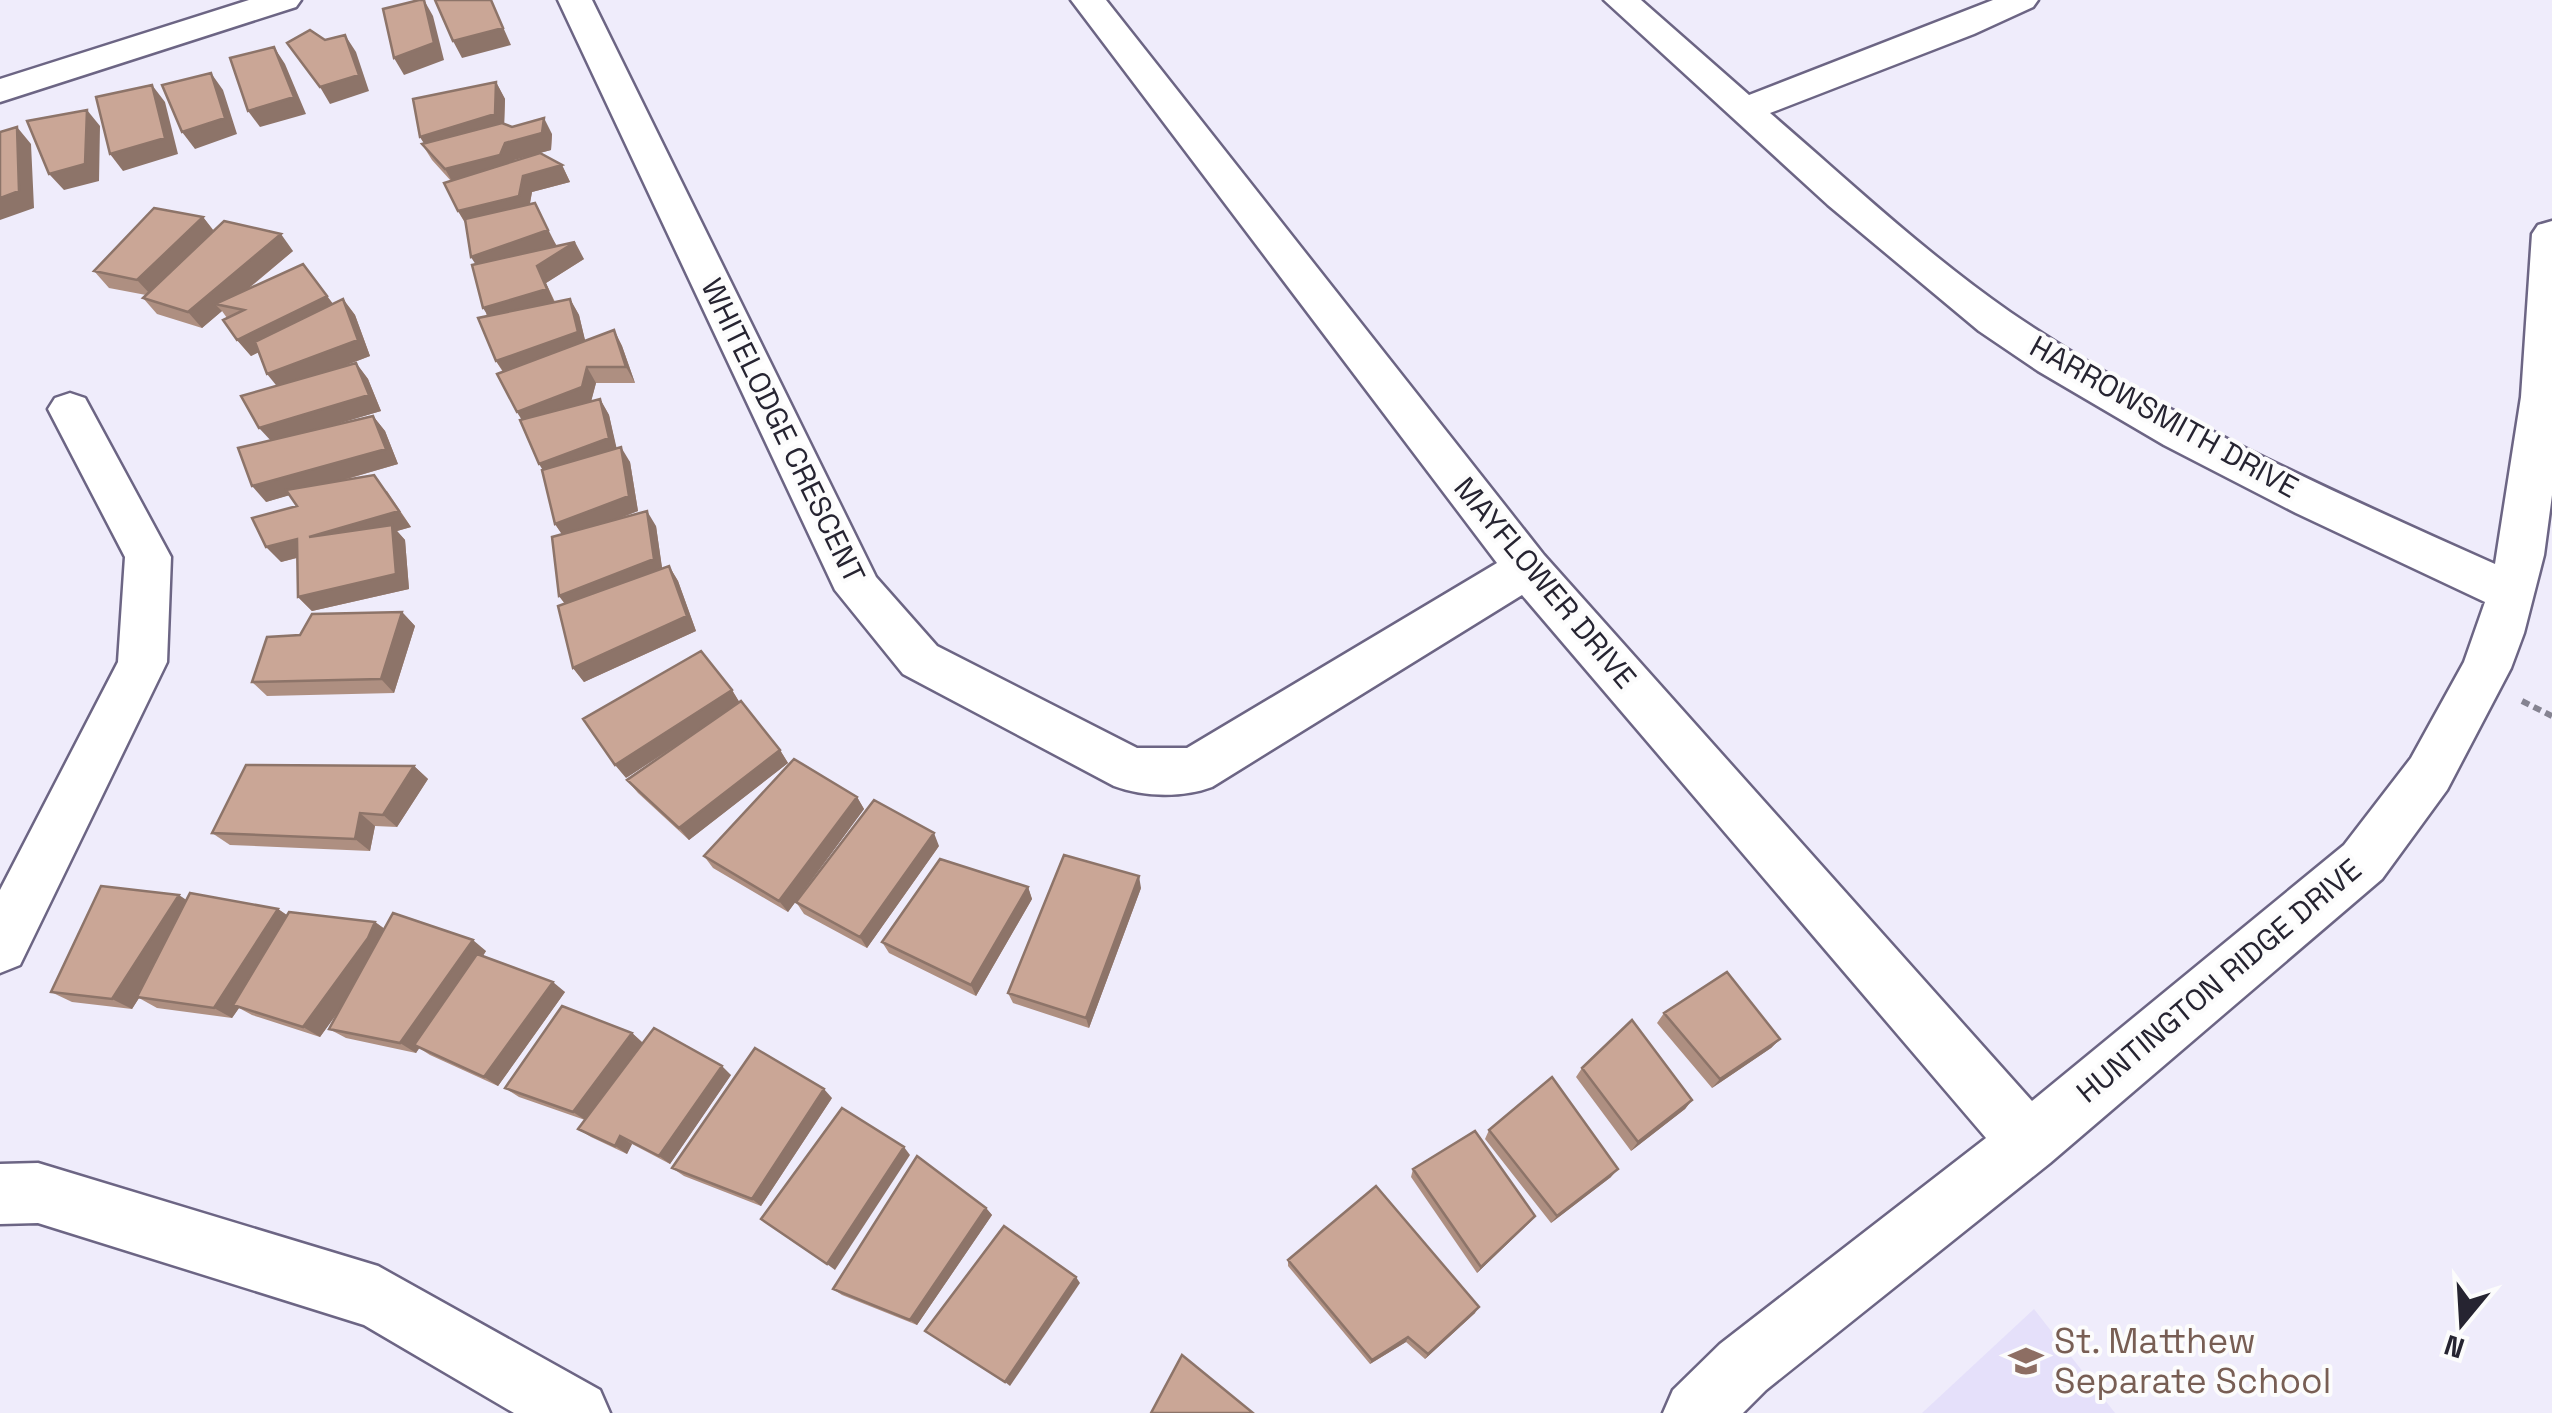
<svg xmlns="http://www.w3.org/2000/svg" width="2552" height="1413" font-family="'Space Grotesk',sans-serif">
	<rect width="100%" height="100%" fill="#efecfb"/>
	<path fill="#e5e0fa" d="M 2034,1309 L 2115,1413 L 1922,1413 Z"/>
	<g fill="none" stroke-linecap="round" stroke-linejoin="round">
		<g stroke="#6c6584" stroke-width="5">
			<path id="minor" d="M 249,0 L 301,0 L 296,7 L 0,102 L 0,79 Z
				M 558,0 L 592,0 L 876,577 L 937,646 L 1137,748 L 1187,748 L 1497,563 L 1071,0 L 1106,0 L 1544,555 L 2032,1101 L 2344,845 L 2411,758 L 2464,662 L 2485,602 L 2296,513 L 2164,445 L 2038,371 L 1979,331 L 1828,205 L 1604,0 L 1641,0 L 1749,95 L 1993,0 L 2038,0 L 2033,7 L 1974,34 L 1770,113 C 1848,180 1925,253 2010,312 C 2161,415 2329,490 2495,564 L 2521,397 L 2532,234 L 2538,225 L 2552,221 L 2552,495 L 2544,555 L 2524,633 L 2511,668 L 2447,790 L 2382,879 L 2050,1163 L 1766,1390 L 1743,1413 L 1663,1413 L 1673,1390 L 1720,1344 L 1986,1138 L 1522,595 L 1212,787 C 1183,798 1143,797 1114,786 L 903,674 L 835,590 Z
				M 70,393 L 85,398 L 171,557 L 167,662 L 20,965 L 0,973 L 0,890 L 118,662 L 125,557 L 48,409 L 55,398 Z
				M 38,1163 L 378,1266 L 600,1390 L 610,1413 L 514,1413 L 364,1325 L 38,1223 L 0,1224 L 0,1164 Z"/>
		</g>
		<path stroke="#858391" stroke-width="6" stroke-dasharray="8 5" stroke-linecap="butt" d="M 2522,701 L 2552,716"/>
		<use href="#minor" fill="#fff" fill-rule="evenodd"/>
	</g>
	<path fill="#ae8f81" d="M 496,82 L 505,99 L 504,124 L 512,127 L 552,134 L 551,150 L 514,160 L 513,162 L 562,165 L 570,182 L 532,192 L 530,204 L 557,246 L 584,259 L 546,283 L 555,302 L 570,299 L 579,315 L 585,341 L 614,330 L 622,346 L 635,383 L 596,383 L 591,401 L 600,399 L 609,415 L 616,448 L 630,462 L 638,511 L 615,520 L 656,526 L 662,569 L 669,566 L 678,581 L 696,631 L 584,682 L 573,668 L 565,604 L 559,596 L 562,534 L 555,524 L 543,470 L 522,420 L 517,412 L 503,372 L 496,361 L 476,264 L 471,257 L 465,223 L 458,211 L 451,181 L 432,160 L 422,144 L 424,143 L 420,137 Z
		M 203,217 L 214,231 L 293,251 L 248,289 L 303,264 L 333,304 L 343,299 L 355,315 L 370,356 L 334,370 L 356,363 L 368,379 L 381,411 L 333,425 L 373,416 L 385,431 L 398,464 L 337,482 L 387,491 L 411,527 L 397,531 L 405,540 L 409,589 L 312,611 L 298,597 L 297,558 L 281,562 L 297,506 L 289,495 L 266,502 L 277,386 L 259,352 L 251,356 L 237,340 L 227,318 L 222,311 L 202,328 L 157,314 L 143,298 L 146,295 L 109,288 L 94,271 Z
		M 402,612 L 415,626 L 394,693 L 267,696 L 252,682 L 300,635 Z
		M 732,690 L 739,702 L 780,750 L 788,763 L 689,840 L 638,793 L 627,780 L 697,732 L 626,778 Z
		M 414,766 L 428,779 L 397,827 L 375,826 L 370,851 L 230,845 L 212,833 Z
		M 857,797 L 864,809 L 788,912 L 713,868 L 704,856 Z
		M 939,846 L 867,948 L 804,914 L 796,902 Z
		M 1028,887 L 1032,899 L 976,996 L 889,953 L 882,942 Z
		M 1141,888 L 1089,1028 L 1013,1003 L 1008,993 Z
		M 186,900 L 278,909 L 287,915 L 375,922 L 385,929 L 486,951 L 483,956 L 565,992 L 498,1086 L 430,1055 L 419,1048 L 416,1053 L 346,1038 L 329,1029 L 341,1008 L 320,1037 L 252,1015 L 239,1008 L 232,1018 L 157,1008 L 139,998 L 132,1009 L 72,1002 L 51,992 Z
		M 1664,1013 L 1780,1039 L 1771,1048 L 1712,1088 L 1657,1023 Z
		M 632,1033 L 643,1043 L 731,1075 L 670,1164 L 632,1144 L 627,1154 L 591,1137 L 578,1129 L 585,1120 L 519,1097 L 505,1088 Z
		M 1582,1068 L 1692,1100 L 1685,1109 L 1631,1151 L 1576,1077 Z
		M 832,1098 L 761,1206 L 684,1176 L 672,1168 Z
		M 1489,1130 L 1611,1177 L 1551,1223 L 1485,1139 Z
		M 1413,1169 L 1530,1222 L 1477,1273 L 1411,1177 Z
		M 986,1208 L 992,1215 L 917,1325 L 842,1295 L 833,1289 Z
		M 1288,1260 L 1475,1313 L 1425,1359 L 1406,1342 L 1370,1364 L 1288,1266 Z"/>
	<path fill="#8d7469" d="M 424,0 L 433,16 L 444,60 L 404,75 L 394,58 Z
		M 491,0 L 511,45 L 462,58 L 453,41 Z
		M 345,35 L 356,52 L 369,91 L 330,104 L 320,87 Z
		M 274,47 L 285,64 L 306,114 L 260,127 L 248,111 Z
		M 211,73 L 223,90 L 237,134 L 195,149 L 182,132 Z
		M 496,82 L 505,99 L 504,130 L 430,153 L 420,137 Z
		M 152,85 L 165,102 L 178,154 L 123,171 L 110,154 Z
		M 87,110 L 100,126 L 99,181 L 64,190 L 49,174 Z
		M 544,118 L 552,134 L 551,150 L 514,160 L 509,171 L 454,185 L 445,169 L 505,143 Z
		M 17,127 L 31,144 L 34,208 L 0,220 L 0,198 Z
		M 562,165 L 570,182 L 532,192 L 528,213 L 468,227 L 458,211 L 523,176 Z
		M 535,203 L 557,247 L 481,273 L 471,257 Z
		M 203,217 L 216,234 L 152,296 L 137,280 Z
		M 281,234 L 293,251 L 227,306 L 215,304 L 222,311 L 202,328 L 188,312 Z
		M 575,242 L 584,259 L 546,283 L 556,306 L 493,324 L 483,308 L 537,266 Z
		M 327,296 L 339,312 L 251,356 L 237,340 Z
		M 343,299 L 355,315 L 370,356 L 280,390 L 267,374 Z
		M 570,299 L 579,315 L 587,348 L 507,377 L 496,361 Z
		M 614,330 L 622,346 L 635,383 L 626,367 Z
		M 356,363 L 368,379 L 381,411 L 273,443 L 259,428 Z
		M 587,367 L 596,383 L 591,402 L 527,428 L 517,412 Z
		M 600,399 L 609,415 L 618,454 L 549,480 L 539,464 Z
		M 373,416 L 385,431 L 398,464 L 266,502 L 252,486 Z
		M 621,447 L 630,462 L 638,511 L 565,539 L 555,524 Z
		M 374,475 L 411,527 L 397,531 L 405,540 L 409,589 L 312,611 L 298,597 L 309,537 Z
		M 647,511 L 656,526 L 663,574 L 570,610 L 559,596 Z
		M 297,539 L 311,554 L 281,562 L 266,547 Z
		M 669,566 L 678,581 L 696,631 L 584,682 L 573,668 Z
		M 402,612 L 415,626 L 394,693 L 381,679 Z
		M 732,690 L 740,703 L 626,778 L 615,765 Z
		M 780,750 L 788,763 L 689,840 L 679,828 Z
		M 414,766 L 428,779 L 397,827 L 383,815 Z
		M 857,797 L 864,809 L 788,912 L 779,901 Z
		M 360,813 L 375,826 L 370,851 L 355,839 Z
		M 934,833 L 939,846 L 867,948 L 860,937 Z
		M 1139,876 L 1141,888 L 1089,1028 L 1086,1018 Z
		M 1028,887 L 1032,899 L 976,996 L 971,985 Z
		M 179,895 L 197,907 L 132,1009 L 112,999 Z
		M 278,909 L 295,921 L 233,1005 L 239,1008 L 232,1018 L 214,1008 Z
		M 375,922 L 390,933 L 383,949 L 320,1037 L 303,1027 Z
		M 473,940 L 486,951 L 416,1053 L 400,1043 Z
		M 553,982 L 565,992 L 498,1086 L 484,1077 Z
		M 632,1033 L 643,1043 L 585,1120 L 573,1112 Z
		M 1780,1039 L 1771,1048 L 1712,1088 L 1720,1079 Z
		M 722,1066 L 731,1075 L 670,1164 L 659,1156 Z
		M 824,1089 L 832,1098 L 761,1206 L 752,1199 Z
		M 1692,1100 L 1685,1109 L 1631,1151 L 1638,1142 Z
		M 620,1136 L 632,1144 L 627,1154 L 615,1146 Z
		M 904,1147 L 910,1155 L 835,1270 L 827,1264 Z
		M 1618,1169 L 1611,1177 L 1551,1223 L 1557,1216 Z
		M 986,1208 L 992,1215 L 917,1325 L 910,1320 Z
		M 1535,1216 L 1530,1222 L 1477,1273 L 1481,1267 Z
		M 1076,1277 L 1080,1283 L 1010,1386 L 1005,1382 Z
		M 1479,1307 L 1475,1313 L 1425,1359 L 1428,1354 Z
		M 1408,1337 L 1406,1342 L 1370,1364 L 1372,1360 Z"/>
	<path fill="#caa696" stroke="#8d7469" stroke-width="2.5" d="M 419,0 L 424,0 L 434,43 L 394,58 L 383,9 Z
		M 435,0 L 491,0 L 503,28 L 453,41 Z
		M 310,30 L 325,40 L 345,35 L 359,75 L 320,87 L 287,43 Z
		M 274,47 L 294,97 L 248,111 L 230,58 Z
		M 211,73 L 225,118 L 182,132 L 162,85 Z
		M 496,82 L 495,114 L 420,137 L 413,99 Z
		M 152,85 L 165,138 L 110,154 L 96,97 Z
		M 87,110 L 85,164 L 49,174 L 27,121 Z
		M 544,118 L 542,133 L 505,143 L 500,155 L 445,169 L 422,144 L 502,123 L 512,127 Z
		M 17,127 L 19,191 L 0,198 L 0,132 Z
		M 540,153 L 562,165 L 523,176 L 519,196 L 458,211 L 444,183 Z
		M 535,203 L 548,230 L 471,257 L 465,219 Z
		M 154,208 L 203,217 L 137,280 L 94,271 Z
		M 224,221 L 281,234 L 188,312 L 143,298 Z
		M 575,242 L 537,266 L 547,289 L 483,308 L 472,265 Z
		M 303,264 L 327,296 L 237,340 L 223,320 L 244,310 L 215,304 Z
		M 343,299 L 358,340 L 267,374 L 255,342 Z
		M 570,299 L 578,332 L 496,361 L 478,318 Z
		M 614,330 L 626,367 L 587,367 L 582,387 L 517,412 L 497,374 Z
		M 356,363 L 369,395 L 259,428 L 241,396 Z
		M 600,399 L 609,438 L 539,464 L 520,420 Z
		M 373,416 L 386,449 L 252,486 L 238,448 Z
		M 621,447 L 629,496 L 555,524 L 542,470 Z
		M 374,475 L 399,511 L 309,537 L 392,525 L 396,574 L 298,597 L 297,539 L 266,547 L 252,518 L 297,506 L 286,490 Z
		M 647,511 L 654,559 L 559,596 L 552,537 Z
		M 669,566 L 687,616 L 573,668 L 558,606 Z
		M 402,612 L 381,679 L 252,682 L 267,637 L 300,635 L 312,614 Z
		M 701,651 L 732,690 L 615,765 L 583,719 Z
		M 741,701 L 780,750 L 679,828 L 627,780 Z
		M 794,759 L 857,797 L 779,901 L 704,856 Z
		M 246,765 L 414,766 L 383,815 L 360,813 L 355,839 L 212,833 Z
		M 874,800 L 934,833 L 860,937 L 796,902 Z
		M 1064,855 L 1139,876 L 1086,1018 L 1008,993 Z
		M 940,859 L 1028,887 L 971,985 L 882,942 Z
		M 101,886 L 179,895 L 112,999 L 51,992 Z
		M 190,893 L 278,909 L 214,1008 L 137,997 Z
		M 289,912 L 375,922 L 368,938 L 303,1027 L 233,1005 Z
		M 393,913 L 473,940 L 400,1043 L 329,1029 Z
		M 477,954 L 553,982 L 484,1077 L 414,1045 Z
		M 1727,972 L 1780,1039 L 1720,1079 L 1664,1013 Z
		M 562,1006 L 632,1033 L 573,1112 L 505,1088 Z
		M 1632,1020 L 1692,1100 L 1638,1142 L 1582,1068 Z
		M 654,1028 L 722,1066 L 659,1156 L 620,1136 L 615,1146 L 578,1129 Z
		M 755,1048 L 824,1089 L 752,1199 L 672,1168 Z
		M 1552,1077 L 1618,1169 L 1557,1216 L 1489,1130 Z
		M 842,1108 L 904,1147 L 827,1264 L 761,1219 Z
		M 1475,1131 L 1535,1216 L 1481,1267 L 1413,1169 Z
		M 917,1156 L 986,1208 L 910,1320 L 833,1289 Z
		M 1376,1186 L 1479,1307 L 1428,1354 L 1408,1337 L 1372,1360 L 1288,1260 Z
		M 1004,1226 L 1076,1277 L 1005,1382 L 925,1331 Z
		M 1182,1355 L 1253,1413 L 1151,1413 Z"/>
	<defs>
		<g id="school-bare" transform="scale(2.7)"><path d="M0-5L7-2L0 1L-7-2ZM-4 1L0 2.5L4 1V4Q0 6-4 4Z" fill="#8d6e63" stroke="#fcfcfc" stroke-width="2.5" paint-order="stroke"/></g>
	</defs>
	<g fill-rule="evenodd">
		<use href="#school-bare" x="2026" y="1361"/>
	</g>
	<g text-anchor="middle" stroke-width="8" stroke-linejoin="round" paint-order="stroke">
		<g font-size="30" fill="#262431" stroke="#fcfcfc">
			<text transform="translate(2164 417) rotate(29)" y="10">HARROWSMITH DRIVE</text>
			<text transform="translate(783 431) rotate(64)" y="10">WHITELODGE CRESCENT</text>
			<text transform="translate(1545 583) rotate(50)" y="10">MAYFLOWER DRIVE</text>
			<text transform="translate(2219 981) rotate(-40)" y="10">HUNTINGTON RIDGE DRIVE</text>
		</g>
		<g font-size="35" fill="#785e54" stroke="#fcfcfc" text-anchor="start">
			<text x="2054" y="1353">St. Matthew<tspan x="2054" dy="40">Separate School</tspan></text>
		</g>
	</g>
	<g transform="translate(2462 1323) rotate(198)" stroke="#fcfcfc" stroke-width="8" paint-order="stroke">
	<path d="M0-8L18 38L0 25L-18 38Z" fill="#262431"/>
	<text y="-15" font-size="28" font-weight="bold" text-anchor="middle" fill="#262431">N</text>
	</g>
</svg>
